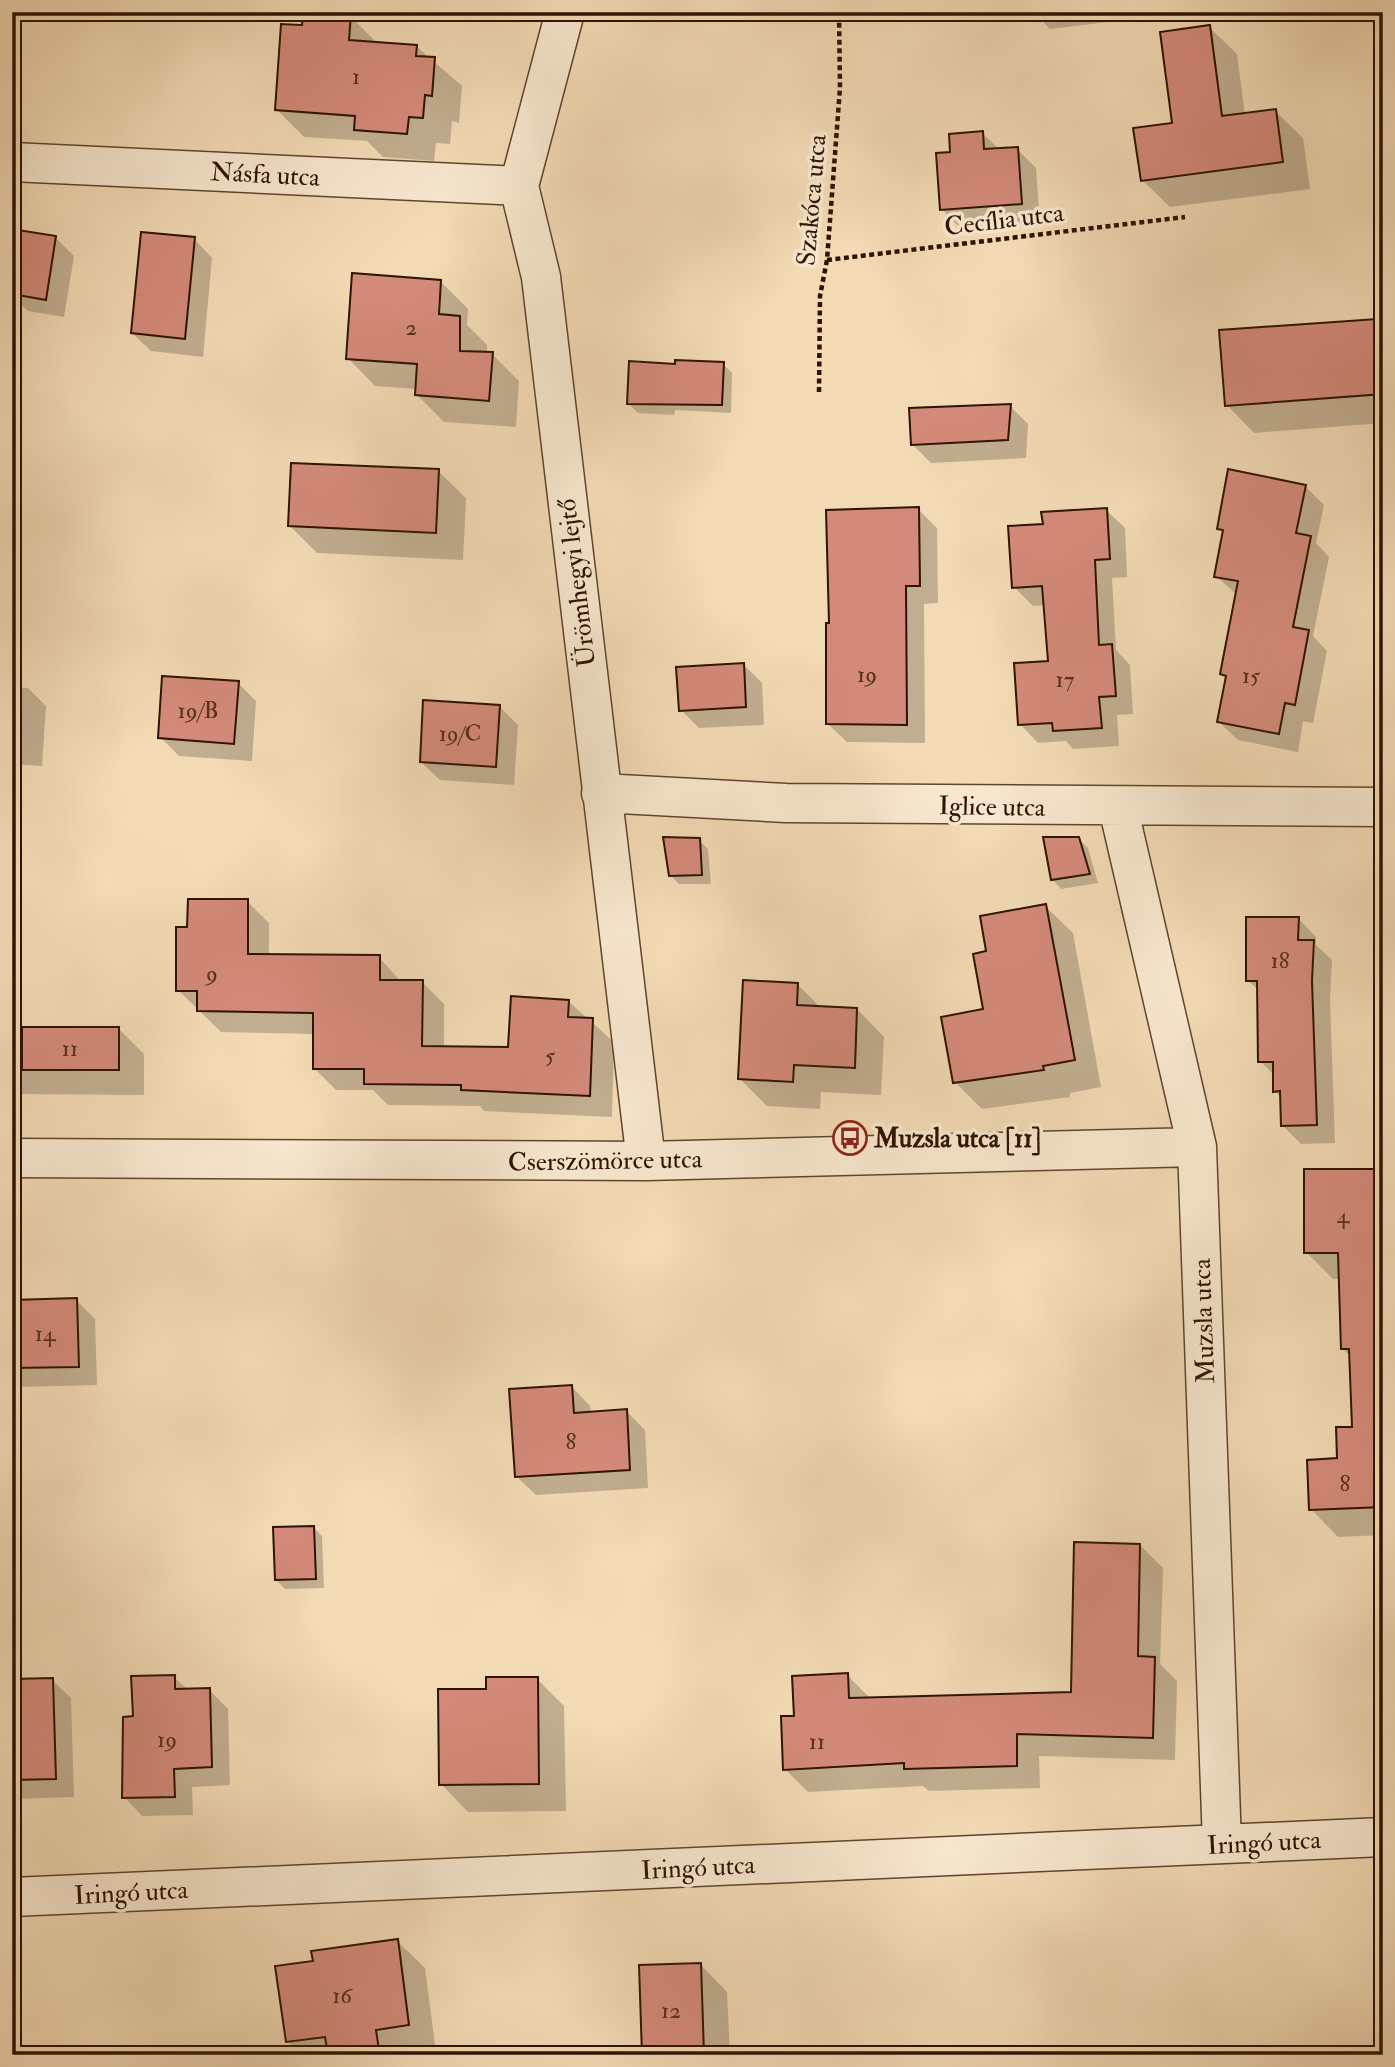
<svg xmlns="http://www.w3.org/2000/svg" width="1395" height="2067" font-family="'IM FELL Double Pica',serif">
	<rect width="100%" height="100%" fill="#f2dab4"/>
	<filter id="stains"><feTurbulence type="fractalNoise" baseFrequency=".00286" numOctaves="4"/><feColorMatrix values="0 0 0 0 .2 0 0 0 0 .09 0 0 0 0 .02 0 0 0 .5 -.17"/></filter>
	<radialGradient id="worn" r=".72"><stop offset=".6" stop-color="#630" stop-opacity="0"/><stop offset="1" stop-color="#630" stop-opacity=".3"/></radialGradient>
	<path fill="#0003" d="M 1034,12 L 1158,12 L 1158,16 L 1050,29 Z
		M 350,16 L 378,44 L 416,46 L 462,86 L 459,123 L 452,121 L 450,144 L 436,143 L 434,161 L 383,157 L 367,141 L 304,137 L 277,110 L 304,27 Z
		M 1209,27 L 1237,54 L 1245,115 L 1275,111 L 1303,138 L 1310,189 L 1170,207 L 1142,180 L 1174,124 Z
		M 982,133 L 1000,150 L 1017,149 L 1036,168 L 1040,222 L 960,228 L 942,209 L 952,153 Z
		M 56,238 L 74,256 L 64,317 L 28,311 L 12,296 L 12,275 Z
		M 194,239 L 212,258 L 203,357 L 151,351 L 132,333 Z
		M 441,282 L 468,309 L 467,325 L 487,345 L 487,354 L 492,354 L 519,381 L 516,427 L 444,422 L 416,394 L 417,389 L 375,386 L 348,358 Z
		M 1377,320 L 1383,326 L 1383,423 L 1254,433 L 1227,405 Z
		M 631,363 L 723,364 L 732,373 L 731,413 L 675,410 L 674,415 L 638,413 L 629,404 Z
		M 1010,406 L 1028,424 L 1026,458 L 931,463 L 912,444 Z
		M 438,471 L 466,498 L 463,560 L 317,553 L 290,526 Z
		M 1305,486 L 1324,505 L 1316,543 L 1329,557 L 1313,636 L 1327,651 L 1313,723 L 1303,721 L 1298,752 L 1238,740 L 1219,722 L 1227,679 L 1222,674 L 1237,595 L 1216,576 L 1224,533 L 1219,528 Z
		M 918,509 L 937,528 L 938,603 L 924,604 L 925,743 L 847,742 L 828,724 Z
		M 1106,510 L 1125,528 L 1127,577 L 1112,578 L 1116,650 L 1130,665 L 1133,714 L 1117,715 L 1119,746 L 1073,749 L 1066,741 L 1038,743 L 1020,724 L 1050,662 L 1045,605 L 1033,606 L 1014,587 L 1044,526 Z
		M 743,664 L 762,683 L 764,725 L 699,728 L 681,710 Z
		M 238,683 L 256,701 L 252,761 L 179,756 L 160,737 Z
		M 12,687 L 28,688 L 46,706 L 42,766 L 12,764 Z
		M 499,706 L 518,725 L 514,785 L 440,780 L 421,762 Z
		M 1079,839 L 1088,848 L 1098,883 L 1061,889 L 1052,879 Z
		M 699,840 L 708,849 L 711,884 L 679,884 L 670,875 Z
		M 247,901 L 269,923 L 269,956 L 379,957 L 401,982 L 422,982 L 444,1004 L 444,1048 L 510,1048 L 568,1001 L 614,1042 L 612,1117 L 484,1111 L 480,1106 L 388,1105 L 373,1090 L 336,1090 L 314,1068 L 315,1034 L 221,1032 L 178,990 L 189,929 Z
		M 1045,906 L 1073,933 L 1101,1087 L 1070,1093 L 1070,1097 L 982,1109 L 955,1082 L 985,1011 L 988,953 Z
		M 1298,918 L 1316,937 L 1316,945 L 1332,960 L 1330,1000 L 1335,1143 L 1301,1144 L 1282,1125 L 1282,1098 L 1275,1091 L 1275,1076 L 1260,1061 L 1259,991 L 1248,980 Z
		M 797,984 L 821,1008 L 857,1009 L 884,1037 L 881,1095 L 821,1092 L 820,1109 L 767,1106 L 740,1079 Z
		M 12,1028 L 119,1029 L 144,1054 L 144,1095 L 12,1094 Z
		M 1377,1171 L 1383,1176 L 1383,1535 L 1338,1537 L 1311,1509 L 1354,1428 L 1351,1357 L 1342,1348 L 1340,1279 L 1333,1279 L 1306,1252 Z
		M 76,1300 L 95,1319 L 97,1385 L 18,1387 L 12,1381 L 12,1301 Z
		M 572,1387 L 590,1406 L 591,1413 L 626,1411 L 645,1430 L 648,1488 L 536,1495 L 517,1477 Z
		M 313,1527 L 322,1536 L 324,1588 L 285,1589 L 276,1580 Z
		M 1140,1545 L 1163,1568 L 1160,1664 L 1177,1681 L 1175,1760 L 1039,1756 L 1040,1788 L 929,1791 L 923,1786 L 808,1792 L 785,1769 L 796,1717 L 847,1675 L 870,1698 L 1072,1694 Z
		M 174,1677 L 188,1690 L 209,1690 L 228,1709 L 230,1785 L 192,1787 L 193,1815 L 142,1816 L 124,1797 L 134,1718 Z
		M 537,1679 L 564,1706 L 566,1811 L 468,1812 L 441,1784 L 488,1690 Z
		M 52,1680 L 71,1698 L 74,1797 L 12,1799 L 12,1681 Z
		M 397,1941 L 425,1968 L 436,2052 L 415,2055 L 301,2055 L 287,2041 L 315,1962 Z
		M 700,1964 L 727,1992 L 730,2055 L 644,2055 Z
		M 1081,2048 L 1087,2055 L 974,2055 L 974,2052 Z
		M 1280,2050 L 1285,2055 L 1177,2055 Z"/>
	<path fill="#d48a7a" stroke="#2f1200" stroke-width="2" d="M 303,12 L 351,14 L 349,40 L 417,45 L 416,56 L 435,57 L 432,96 L 425,95 L 423,118 L 409,117 L 407,134 L 354,130 L 355,116 L 275,110 L 281,24 L 302,25 Z
		M 1210,25 L 1222,116 L 1276,109 L 1283,162 L 1141,181 L 1133,128 L 1172,123 L 1160,32 Z
		M 983,131 L 984,149 L 1018,147 L 1022,204 L 940,210 L 936,153 L 950,152 L 949,134 Z
		M 18,230 L 56,236 L 46,300 L 12,294 L 12,264 Z
		M 141,232 L 195,237 L 185,339 L 131,333 Z
		M 352,273 L 441,280 L 439,314 L 460,316 L 460,351 L 493,352 L 489,401 L 415,395 L 417,364 L 346,359 Z
		M 1377,319 L 1383,394 L 1225,406 L 1219,330 Z
		M 675,360 L 724,362 L 722,405 L 627,404 L 629,361 L 675,364 Z
		M 1011,404 L 1008,440 L 911,445 L 909,408 Z
		M 291,463 L 439,469 L 436,533 L 288,526 Z
		M 1228,469 L 1306,485 L 1296,533 L 1311,536 L 1293,627 L 1309,630 L 1295,705 L 1285,703 L 1279,734 L 1217,722 L 1226,676 L 1220,674 L 1238,581 L 1214,577 L 1223,530 L 1217,529 Z
		M 919,507 L 920,586 L 906,586 L 907,725 L 826,724 L 826,623 L 829,623 L 826,510 Z
		M 1107,508 L 1110,559 L 1095,560 L 1099,645 L 1112,644 L 1116,696 L 1099,697 L 1102,728 L 1053,731 L 1052,723 L 1018,725 L 1014,663 L 1048,661 L 1042,586 L 1012,588 L 1008,526 L 1043,524 L 1041,512 Z
		M 744,663 L 746,707 L 679,711 L 676,667 Z
		M 162,676 L 239,681 L 234,744 L 158,738 Z
		M 423,700 L 500,705 L 496,767 L 420,762 Z
		M 663,837 L 700,838 L 702,875 L 669,876 Z
		M 1043,837 L 1079,837 L 1090,874 L 1051,880 Z
		M 188,899 L 248,899 L 248,954 L 380,955 L 380,980 L 423,980 L 422,1046 L 508,1047 L 511,996 L 569,1000 L 568,1017 L 593,1018 L 590,1096 L 461,1090 L 461,1085 L 364,1084 L 364,1069 L 313,1069 L 313,1013 L 197,1011 L 197,991 L 176,991 L 176,927 L 187,927 Z
		M 1046,904 L 1075,1060 L 1043,1066 L 1044,1070 L 953,1083 L 941,1017 L 983,1009 L 973,954 L 986,951 L 980,916 Z
		M 1246,917 L 1299,917 L 1298,940 L 1314,940 L 1312,981 L 1317,1125 L 1281,1126 L 1280,1091 L 1273,1092 L 1273,1062 L 1258,1062 L 1257,981 L 1246,981 Z
		M 743,980 L 798,983 L 797,1005 L 857,1008 L 855,1068 L 794,1065 L 793,1082 L 738,1079 Z
		M 22,1027 L 119,1027 L 119,1070 L 22,1070 Z
		M 1304,1169 L 1378,1169 L 1378,1177 L 1383,1177 L 1383,1507 L 1309,1510 L 1307,1460 L 1337,1458 L 1336,1427 L 1352,1427 L 1349,1349 L 1341,1349 L 1338,1253 L 1304,1253 Z
		M 77,1298 L 79,1367 L 12,1368 L 12,1300 Z
		M 572,1385 L 574,1413 L 627,1409 L 630,1470 L 515,1477 L 509,1389 Z
		M 314,1526 L 316,1579 L 275,1580 L 273,1527 Z
		M 1074,1542 L 1140,1544 L 1138,1656 L 1155,1657 L 1153,1738 L 1017,1734 L 1017,1766 L 904,1769 L 904,1763 L 783,1770 L 781,1716 L 794,1716 L 792,1676 L 848,1673 L 849,1698 L 1071,1692 Z
		M 175,1675 L 175,1689 L 210,1688 L 212,1767 L 174,1769 L 175,1797 L 122,1798 L 123,1717 L 133,1716 L 131,1676 Z
		M 486,1677 L 538,1677 L 539,1784 L 439,1785 L 438,1689 L 486,1689 Z
		M 53,1678 L 56,1779 L 12,1780 L 12,1679 Z
		M 398,1939 L 409,2025 L 376,2030 L 379,2050 L 328,2055 L 325,2037 L 286,2042 L 275,1966 L 313,1961 L 311,1951 Z
		M 701,1963 L 704,2055 L 642,2055 L 639,1965 Z"/>
	<g fill="none" stroke-linecap="round" stroke-linejoin="round">
		<g stroke="#60442d" stroke-width="41">
			<path id="minor" d="M 565,12 L 519,186 L 541,277 L 646,1161
				M 12,162 L 519,186
				M 601,793 L 786,803 L 1383,807
				M 1118,807 L 1197,1147 L 1222,1844
				M 12,1158 L 646,1161 L 1197,1147
				M 12,1897 L 1383,1837"/>
		</g>
		<path stroke="#2f1200" stroke-width="4.5" stroke-dasharray="5 3.5" stroke-linecap="butt" d="M 827,260 L 1185,217
			M 819,392 L 820,296 L 827,260 L 840,88 L 839,12"/>
		<use href="#minor" stroke="#f7e7ce" stroke-width="38"/>
	</g>
	<defs>
		<g id="bus-ring" transform="scale(1.75)"><circle r="9.5" fill="#f7e7ce" stroke="#8f2418" stroke-width="1.5"/><path d="M-5-6H5V4H4V6H2V4H-2V6H-4V4H-5ZM-3.5-4V0h7V-4ZM-3.5 1.2v1.5H-2V1.2ZM2 1.2v1.5H3.5V1.2Z" fill="#8f2418"/></g>
	</defs>
	<g fill-rule="evenodd">
		<use href="#bus-ring" x="850" y="1138"/>
	</g>
	<g text-anchor="middle" stroke-width="7" stroke-linejoin="round" paint-order="stroke">
		<g font-size="23" fill="#58301e">
			<text x="356" y="84">1</text>
			<text x="411" y="335">2</text>
			<text x="867" y="682">19</text>
			<text x="1251" y="683">15</text>
			<text x="1065" y="687">17</text>
			<text x="198" y="718">19/B</text>
			<text x="460" y="741">19/C</text>
			<text x="1280" y="968">18</text>
			<text x="212" y="981">9</text>
			<text x="70" y="1056">11</text>
			<text x="550" y="1063">5</text>
			<text x="1343" y="1223">4</text>
			<text x="45" y="1341">14</text>
			<text x="571" y="1449">8</text>
			<text x="1345" y="1491">8</text>
			<text x="167" y="1747">19</text>
			<text x="817" y="1749">11</text>
			<text x="342" y="2003">16</text>
			<text x="671" y="2018">12</text>
		</g>
		<g font-size="26" fill="#2f1200" stroke="#f7e7ce">
			<text transform="translate(265 174) rotate(3)" y="9">Násfa utca</text>
			<text transform="translate(811 200) rotate(-85)" y="9">Szakóca utca</text>
			<text transform="translate(1004 219) rotate(-7)" y="9">Cecília utca</text>
			<text transform="translate(576 583) rotate(-97)" y="9">Ürömhegyi lejtő</text>
			<text transform="translate(992 806) rotate(1)" y="9">Iglice utca</text>
			<text transform="translate(605 1160) rotate(-1)" y="9">Cserszömörce utca</text>
			<text transform="translate(1203 1321) rotate(-92)" y="9">Muzsla utca</text>
			<text transform="translate(1264 1842) rotate(-3)" y="9">Iringó utca</text>
			<text transform="translate(698 1867) rotate(-3)" y="9">Iringó utca</text>
			<text transform="translate(131 1892) rotate(-3)" y="9">Iringó utca</text>
		</g>
		<g font-size="26" font-weight="bold" fill="#2f1200" stroke="#f7e7ce" text-anchor="start">
			<text x="874" y="1147">Muzsla utca [11]</text>
		</g>
	</g>
	<rect width="1395" height="2067" fill="none" stroke="#f2dab4" stroke-width="42"/>
	<rect x="14" y="14" width="1367" height="2039" fill="none" stroke="#2f1200" stroke-width="3.5"/>
	<rect x="21" y="21" width="1353" height="2025" fill="none" stroke="#2f1200" stroke-width="2"/>
	<rect width="100%" height="100%" filter="url(#stains)"/>
	<rect width="100%" height="100%" fill="url(#worn)"/>
</svg>
